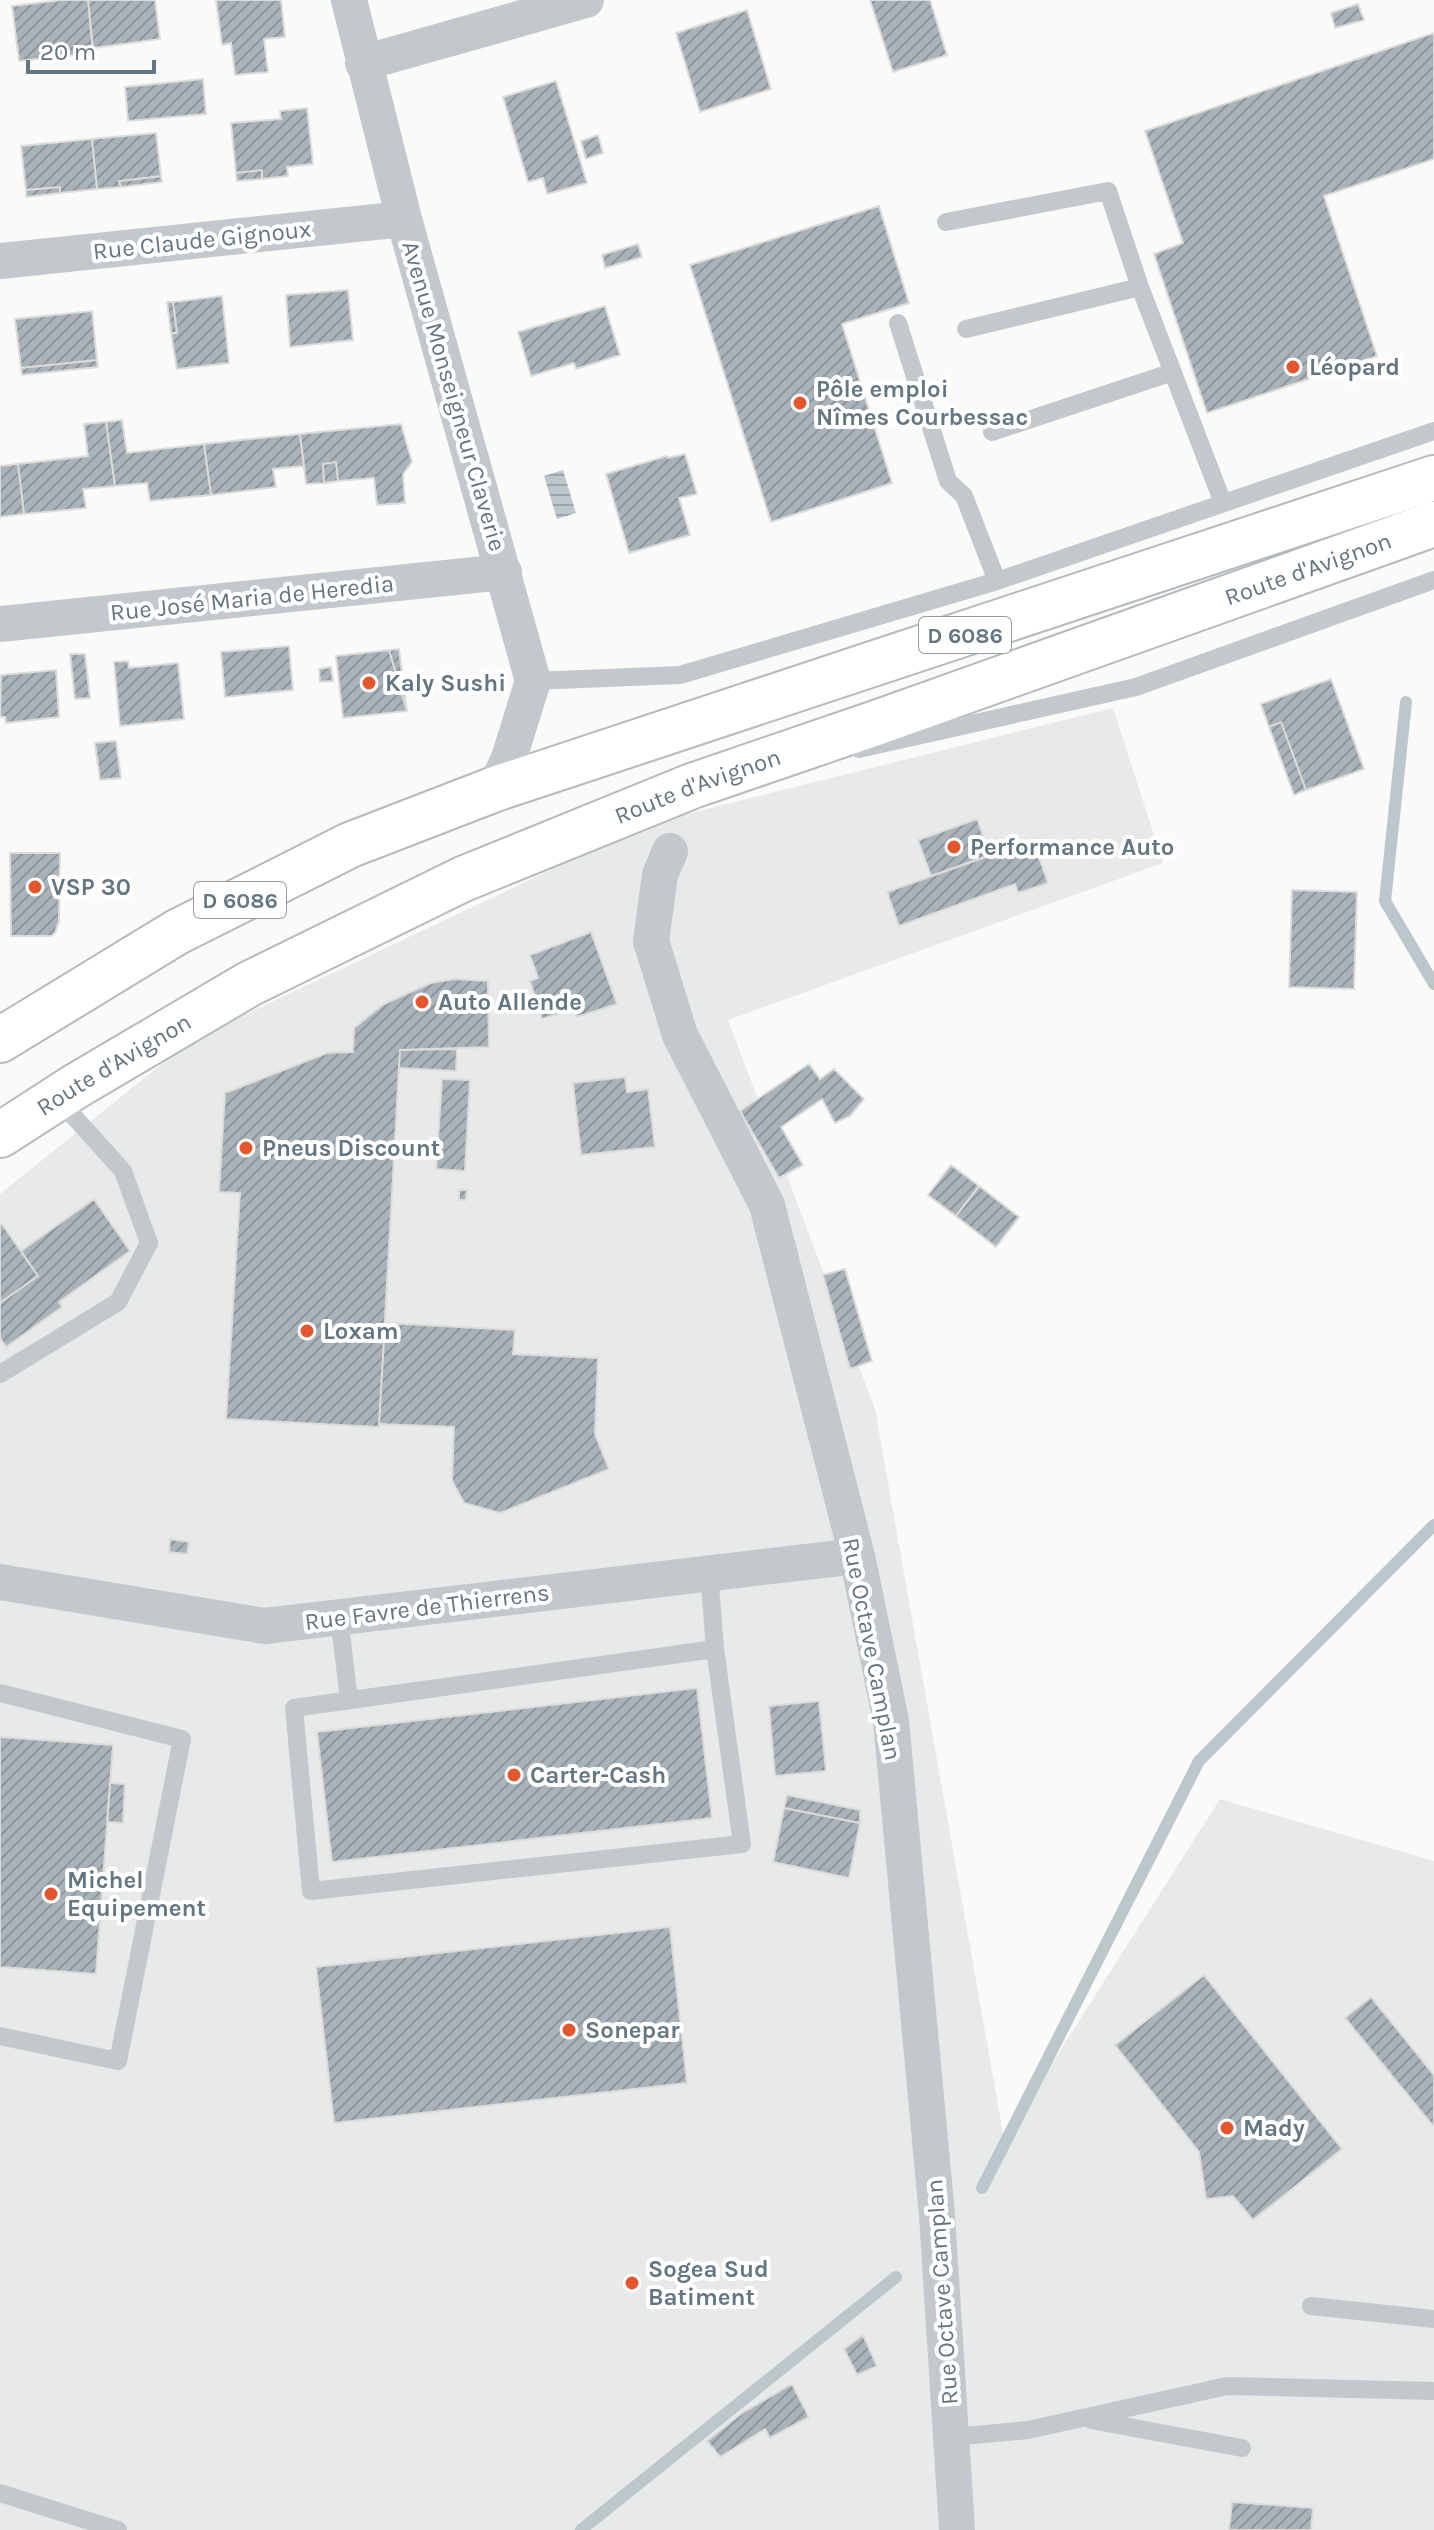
<svg xmlns="http://www.w3.org/2000/svg" width="1434" height="2530" font-family="Karla,sans-serif">
	<defs>
		<pattern id="water-rules" width="6" height="5" patternUnits="userSpaceOnUse" patternTransform="scale(2)"><rect width="6" height="5" fill="#bbc7cb"/><path d="M0 2.5h6" fill="none" stroke="#9ca6aa"/></pattern>
		<pattern id="building-hatch" width="6" height="6" patternUnits="userSpaceOnUse" patternTransform="scale(2)"><rect width="6" height="6" fill="#aab3b9"/><path d="M-1 1l2-2M0 6l6-6M5 7l2-2" fill="none" stroke="#8e969c"/></pattern>
	</defs>
	<rect width="100%" height="100%" fill="#fafaf8"/>
	<path fill="#e8e9e9" d="M 1113,708 L 1163,863 L 728,1020 L 875,1409 L 1004,2139 L 1220,1799 L 1434,1861 L 1434,2530 L 0,2530 L 0,1194 L 193,1039 L 650,823 Z"/>
	<path fill="url(#water-rules)" d="M 563,470 L 576,513 L 557,519 L 544,476 Z"/>
	<g fill="none" stroke-linecap="round" stroke-linejoin="round">
		<path stroke="#bbc7cb" stroke-width="12" d="M 1406,702 L 1385,901 L 1434,984
			M 982,2188 L 1199,1761 L 1434,1525
			M 581,2530 L 896,2277"/>
	</g>
	<path fill="url(#building-hatch)" stroke="#dcdcda" stroke-width="2" d="M 62,0 L 88,0 L 93,53 L 19,61 L 12,6 Z
		M 88,0 L 155,0 L 160,39 L 93,48 Z
		M 216,0 L 281,0 L 285,37 L 264,39 L 268,72 L 235,75 L 231,43 L 222,45 Z
		M 870,0 L 930,0 L 947,55 L 893,72 Z
		M 1358,4 L 1364,20 L 1335,28 L 1331,13 Z
		M 747,10 L 771,89 L 700,112 L 676,33 Z
		M 1434,33 L 1434,159 L 1324,196 L 1377,356 L 1207,413 L 1154,254 L 1183,243 L 1145,131 Z
		M 203,79 L 206,114 L 128,121 L 125,87 Z
		M 556,81 L 587,183 L 547,194 L 543,178 L 528,182 L 503,97 Z
		M 307,108 L 313,164 L 287,167 L 288,176 L 262,179 L 262,170 L 236,173 L 231,123 L 281,119 L 280,111 Z
		M 156,133 L 161,176 L 119,181 L 121,187 L 97,189 L 92,139 Z
		M 598,135 L 603,153 L 586,159 L 581,141 Z
		M 92,139 L 97,189 L 60,193 L 60,187 L 26,190 L 21,146 Z
		M 262,170 L 262,179 L 237,181 L 236,173 Z
		M 161,176 L 162,182 L 121,187 L 119,181 Z
		M 60,187 L 60,193 L 26,197 L 26,190 Z
		M 879,206 L 909,303 L 842,324 L 892,483 L 771,522 L 690,265 Z
		M 638,244 L 642,257 L 605,268 L 602,255 Z
		M 348,290 L 353,340 L 290,347 L 286,295 Z
		M 222,296 L 229,363 L 177,369 L 171,333 L 177,333 L 173,302 Z
		M 167,302 L 173,302 L 177,333 L 171,333 Z
		M 605,306 L 620,355 L 576,369 L 574,363 L 531,376 L 518,332 Z
		M 92,311 L 97,360 L 21,368 L 15,319 Z
		M 97,360 L 98,367 L 22,375 L 21,368 Z
		M 122,420 L 127,453 L 204,444 L 211,495 L 150,501 L 147,483 L 115,486 L 106,422 Z
		M 106,422 L 115,486 L 83,489 L 86,508 L 24,514 L 18,464 L 88,456 L 84,424 Z
		M 401,424 L 412,462 L 403,474 L 405,503 L 377,505 L 374,478 L 338,481 L 336,462 L 323,464 L 324,483 L 306,484 L 300,434 Z
		M 300,434 L 304,466 L 273,469 L 276,487 L 211,495 L 204,444 Z
		M 685,454 L 697,494 L 679,498 L 690,535 L 629,553 L 606,474 L 667,456 L 668,458 Z
		M 336,462 L 338,481 L 324,483 L 323,464 Z
		M 18,464 L 24,514 L 0,517 L 0,466 Z
		M 289,646 L 293,690 L 225,697 L 221,652 Z
		M 399,649 L 407,711 L 389,650 Z
		M 389,650 L 407,711 L 343,718 L 336,656 Z
		M 70,654 L 85,654 L 90,698 L 75,699 Z
		M 128,661 L 129,668 L 178,663 L 184,719 L 120,726 L 114,662 Z
		M 331,667 L 333,681 L 320,682 L 319,669 Z
		M 56,670 L 59,717 L 6,723 L 5,717 L 0,717 L 1,675 Z
		M 1331,679 L 1364,769 L 1306,790 L 1281,722 L 1269,727 L 1261,704 Z
		M 1281,722 L 1306,790 L 1294,795 L 1269,727 Z
		M 116,741 L 121,778 L 100,780 L 95,743 Z
		M 977,819 L 990,855 L 931,876 L 918,840 Z
		M 1033,840 L 1048,883 L 1018,893 L 1015,884 L 899,926 L 887,892 Z
		M 10,853 L 60,853 L 59,921 L 55,933 L 51,936 L 11,936 Z
		M 1292,890 L 1357,892 L 1354,989 L 1289,987 Z
		M 591,932 L 617,1004 L 577,1017 L 574,1009 L 542,1019 L 530,981 L 538,978 L 530,955 Z
		M 454,979 L 488,981 L 489,1047 L 400,1050 L 379,1427 L 226,1419 L 240,1193 L 219,1192 L 225,1093 L 327,1053 L 353,1052 L 354,1028 L 384,1004 L 431,983 Z
		M 457,1049 L 456,1071 L 399,1068 L 400,1050 Z
		M 809,1064 L 820,1079 L 834,1069 L 864,1099 L 850,1116 L 835,1123 L 822,1099 L 781,1127 L 803,1165 L 779,1178 L 740,1111 Z
		M 625,1077 L 627,1092 L 648,1089 L 655,1147 L 581,1155 L 573,1083 Z
		M 442,1079 L 470,1080 L 465,1171 L 436,1169 Z
		M 951,1165 L 979,1186 L 956,1216 L 928,1195 Z
		M 979,1186 L 1019,1217 L 996,1247 L 956,1216 Z
		M 459,1190 L 467,1190 L 466,1200 L 459,1200 Z
		M 94,1199 L 130,1251 L 59,1302 L 62,1307 L 6,1347 L 0,1338 L 0,1303 L 38,1276 L 21,1251 Z
		M 2,1224 L 38,1276 L 0,1303 L 0,1225 Z
		M 845,1269 L 872,1361 L 850,1369 L 823,1275 Z
		M 385,1323 L 515,1330 L 513,1354 L 598,1358 L 595,1434 L 609,1469 L 500,1513 L 464,1503 L 452,1481 L 454,1427 L 379,1424 Z
		M 170,1539 L 189,1542 L 187,1554 L 169,1552 Z
		M 697,1688 L 712,1818 L 332,1862 L 317,1732 Z
		M 819,1701 L 826,1771 L 775,1776 L 769,1706 Z
		M 0,1737 L 113,1745 L 96,1974 L 0,1967 Z
		M 110,1783 L 125,1784 L 123,1823 L 107,1822 Z
		M 787,1795 L 860,1810 L 860,1823 L 784,1808 Z
		M 784,1808 L 860,1823 L 849,1878 L 773,1862 Z
		M 670,1927 L 687,2083 L 334,2123 L 316,1967 Z
		M 1204,1975 L 1342,2149 L 1253,2220 L 1233,2196 L 1206,2199 L 1199,2152 L 1115,2045 Z
		M 1371,1997 L 1434,2075 L 1434,2127 L 1345,2018 Z
		M 863,2335 L 877,2366 L 857,2375 L 844,2349 Z
		M 792,2384 L 809,2417 L 770,2438 L 765,2429 L 720,2457 L 707,2441 L 742,2413 Z
		M 1232,2502 L 1313,2508 L 1311,2530 L 1229,2530 Z"/>
	<g fill="none" stroke-linecap="round" stroke-linejoin="round">
		<g stroke="#b5babe" stroke-width="48">
			<g id="primary">
				<path d="M 0,1040 L 177,932 L 350,845 L 495,789 L 1434,478"/>
				<path id="s1" d="M 0,1135 L 76,1086 L 249,984 L 463,879 L 692,786 L 876,723 L 1434,524"/>
			</g>
		</g>
		<path stroke="#c3c8cc" stroke-width="18" d="M 946,222 L 1108,191 L 1140,287
			M 898,323 L 948,481 L 964,496 L 997,581
			M 966,329 L 1140,287 L 1223,503
			M 992,432 L 1173,372
			M 533,681 L 680,675 L 997,581 L 1434,431
			M 859,749 L 1136,687 L 1434,580
			M 0,1374 L 118,1302 L 149,1243 L 123,1171 L 57,1098
			M 709,1573 L 715,1649 L 294,1708 L 311,1891 L 742,1844 L 715,1649
			M 339,1617 L 349,1700
			M 0,1693 L 182,1739 L 118,2061 L 0,2036
			M 1311,2306 L 1434,2319
			M 1091,2420 L 1242,2448
			M 952,2437 L 1028,2430 L 1227,2386 L 1434,2391
			M 0,2493 L 118,2530"/>
		<path stroke="#c3c8cc" stroke-width="36" d="M 349,0 L 404,219 L 533,681 L 509,758 L 495,789
			M 363,63 L 586,0
			M 0,261 L 404,219
			M 0,624 L 504,572
			M 670,851 L 660,875 L 651,941 L 680,1035 L 767,1205 L 857,1556 L 891,1721 L 937,2215 L 957,2530
			M 0,1582 L 265,1626 L 857,1556"/>
		<use href="#primary" stroke="#fff" stroke-width="44"/>
	</g>
	<g fill="#e4572e" stroke="#fff" stroke-width="3">
		<circle cx="1293" cy="367" r="8"/>
		<circle cx="800" cy="403" r="8"/>
		<circle cx="369" cy="683" r="8"/>
		<circle cx="954" cy="847" r="8"/>
		<circle cx="35" cy="887" r="8"/>
		<circle cx="422" cy="1002" r="8"/>
		<circle cx="246" cy="1148" r="8"/>
		<circle cx="307" cy="1331" r="8"/>
		<circle cx="514" cy="1775" r="8"/>
		<circle cx="51" cy="1894" r="8"/>
		<circle cx="569" cy="2030" r="8"/>
		<circle cx="1227" cy="2128" r="8"/>
		<circle cx="632" cy="2283" r="8"/>
	</g>
	<g text-anchor="middle" stroke-width="8" stroke-linejoin="round" paint-order="stroke">
		<g fill="#fff" stroke="#939fa8" stroke-width="2">
			<rect x="919" y="617" width="92" height="36" rx="6"/>
			<rect x="194" y="882" width="92" height="36" rx="6"/>
		</g>
		<g font-size="22" font-weight="bold" fill="#657683">
			<text x="965" y="643">D 6086</text>
			<text x="240" y="908">D 6086</text>
		</g>
		<g font-size="24" fill="#657683" stroke="#fff">
			<text transform="translate(202 240) rotate(-6)" y="8">Rue Claude Gignoux</text>
			<text transform="translate(454 396) rotate(74)" y="8">Avenue Monseigneur Claverie</text>
			<text dy="8" stroke="none"><textPath href="#s1" startOffset="1430">Route d'Avignon</textPath></text>
			<text transform="translate(252 598) rotate(-6)" y="8">Rue José Maria de Heredia</text>
			<text dy="8" stroke="none"><textPath href="#s1" startOffset="782">Route d'Avignon</textPath></text>
			<text dy="8" stroke="none"><textPath href="#s1" startOffset="134">Route d'Avignon</textPath></text>
			<text transform="translate(427 1607) rotate(-7)" y="8">Rue Favre de Thierrens</text>
			<text transform="translate(872 1649) rotate(79)" y="8">Rue Octave Camplan</text>
			<text transform="translate(942 2292) rotate(-94)" y="8">Rue Octave Camplan</text>
		</g>
		<g font-size="24" font-weight="bold" fill="#657683" stroke="#fff" text-anchor="start">
			<text x="1309" y="375">Léopard</text>
			<text x="816" y="397">Pôle emploi<tspan x="816" dy="28">Nîmes Courbessac</tspan></text>
			<text x="385" y="691">Kaly Sushi</text>
			<text x="970" y="855">Performance Auto</text>
			<text x="51" y="895">VSP 30</text>
			<text x="438" y="1010">Auto Allende</text>
			<text x="262" y="1156">Pneus Discount</text>
			<text x="323" y="1339">Loxam</text>
			<text x="530" y="1783">Carter-Cash</text>
			<text x="67" y="1888">Michel<tspan x="67" dy="28">Equipement</tspan></text>
			<text x="585" y="2038">Sonepar</text>
			<text x="1243" y="2136">Mady</text>
			<text x="648" y="2277">Sogea Sud<tspan x="648" dy="28">Batiment</tspan></text>
		</g>
	</g>
	<path d="M28 60v12h126v-12" fill="none" stroke="#657683" stroke-width="4"/>
	<text x="40" y="60" font-size="24" fill="#657683" stroke="#ffffff" stroke-width="6" paint-order="stroke">20 m</text>
</svg>
